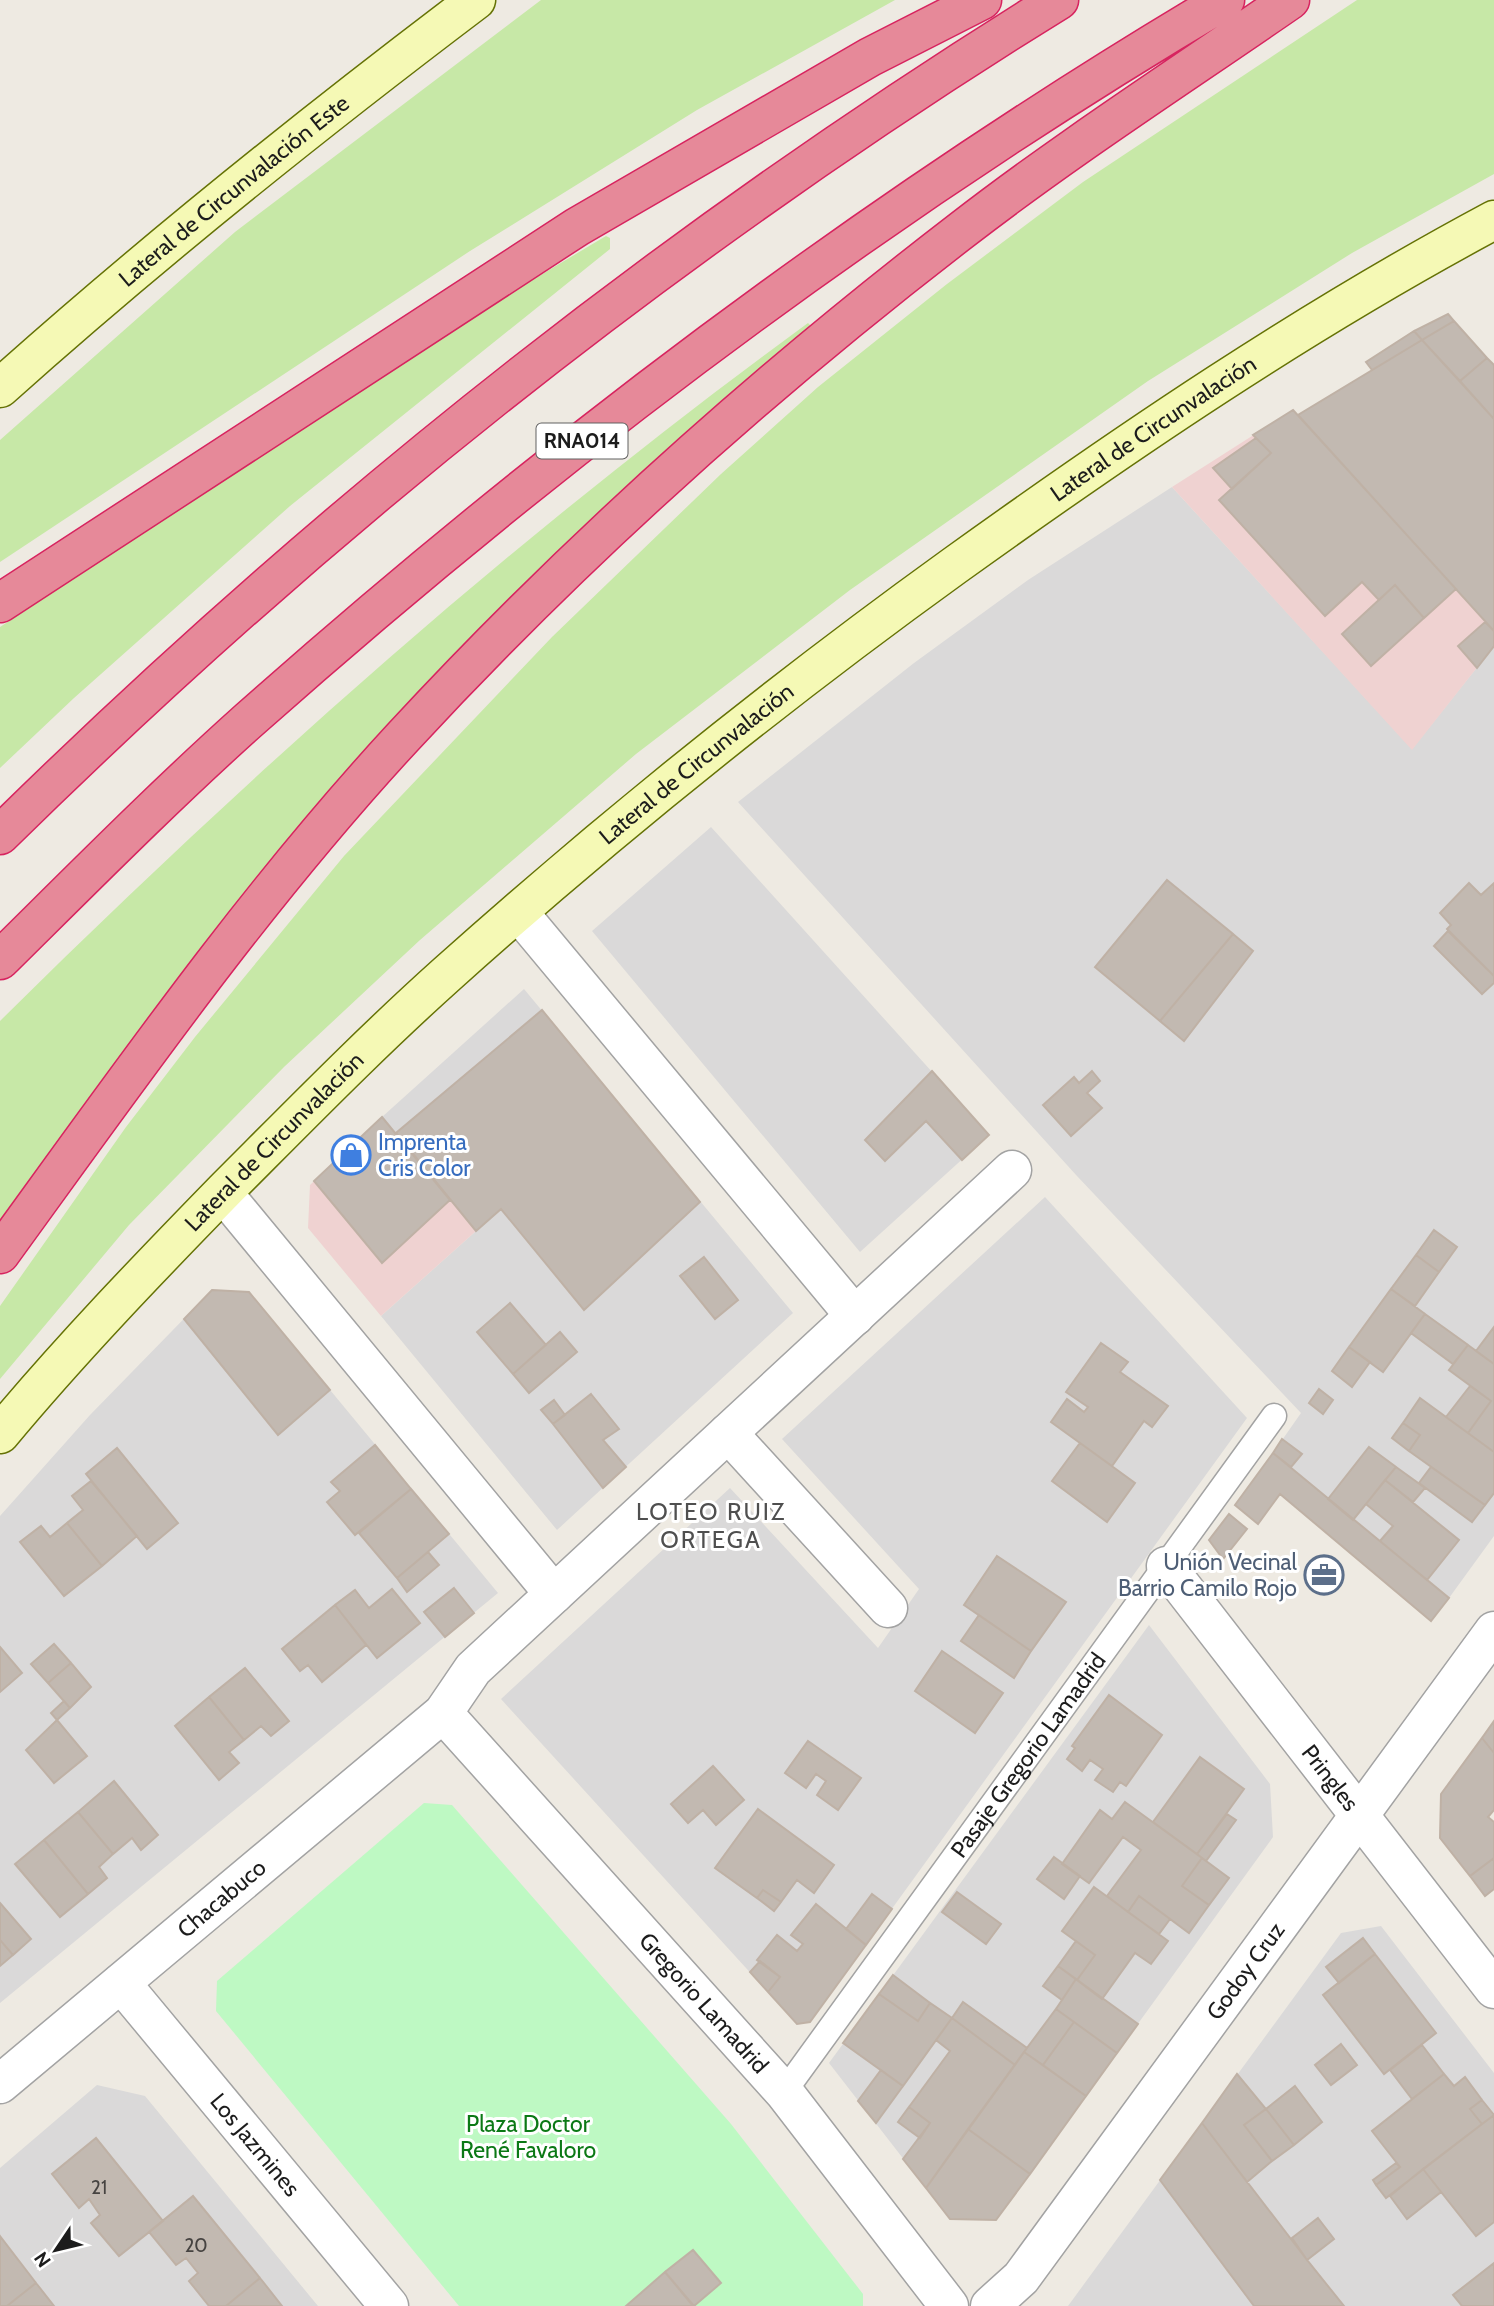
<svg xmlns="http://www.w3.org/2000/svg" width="1494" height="2306" font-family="Cabin,sans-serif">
	<rect width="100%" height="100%" fill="#eeeae2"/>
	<path fill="#dad9d9" d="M 1172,487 L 1412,749 L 1494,646 L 1494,1536 L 1449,1598 L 1273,1453 L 1301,1413 L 1077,1176 L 738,802 L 914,663 L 1028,580 Z
		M 711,827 L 989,1135 L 860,1252 L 592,931 Z
		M 524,989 L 793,1313 L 557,1530 L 381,1316 L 476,1231 L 382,1117 Z
		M 1045,1197 L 1247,1418 L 810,2022 L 797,2024 L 501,1699 L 730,1488 L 878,1648 L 919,1589 L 782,1439 Z
		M 212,1290 L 249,1292 L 498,1593 L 0,2003 L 0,1516 L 90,1415 Z
		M 1149,1625 L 1270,1784 L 1273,1837 L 996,2220 L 950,2219 L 829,2063 Z
		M 1381,1926 L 1494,2073 L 1494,2306 L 1068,2306 L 1341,1933 Z
		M 97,2085 L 145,2096 L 318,2306 L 0,2306 L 0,2168 Z"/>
	<path fill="#efd2d1" d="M 1293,410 L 1494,631 L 1494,646 L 1412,750 L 1172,487 Z
		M 382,1117 L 476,1231 L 381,1316 L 308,1228 L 310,1185 Z"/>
	<path fill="#c7e8a7" d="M 541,0 L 895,0 L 697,110 L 470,251 L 0,562 L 0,440 L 235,232 Z
		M 1357,0 L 1494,0 L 1494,174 L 1352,253 L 1148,381 L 850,590 L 636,754 L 420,940 L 284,1067 L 129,1225 L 0,1379 L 0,1306 L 126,1127 L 195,1037 L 344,856 L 552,637 L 721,474 L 818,387 L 947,284 L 1083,182 Z
		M 606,236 L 610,238 L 610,249 L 290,506 L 74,698 L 0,768 L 0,627 L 477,313 Z
		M 808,323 L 812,327 L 202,948 L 80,1111 L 0,1226 L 0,1021 C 253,770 520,533 808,323 Z"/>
	<path fill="#bef9c3" d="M 424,1803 L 452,1805 L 731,2124 L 863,2294 L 863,2306 L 459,2306 L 216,2011 L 217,1981 Z"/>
	<path fill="#c2b9b1" stroke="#bfb1a5" stroke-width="2" d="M 1448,314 L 1454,321 L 1422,340 L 1414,331 Z
		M 1454,321 L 1487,358 L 1460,381 L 1422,340 Z
		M 1414,331 L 1422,340 L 1372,370 L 1366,362 Z
		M 1422,340 L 1494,419 L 1494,631 L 1298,415 Z
		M 1487,358 L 1494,365 L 1494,419 L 1460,381 Z
		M 1293,410 L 1456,589 L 1424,618 L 1395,585 L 1379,600 L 1362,582 L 1325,616 L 1219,500 L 1271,453 L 1253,435 Z
		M 1256,438 L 1271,453 L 1232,489 L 1213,468 Z
		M 1395,585 L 1424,618 L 1371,666 L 1342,634 Z
		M 1485,622 L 1494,631 L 1494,646 L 1477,668 L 1458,646 Z
		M 1167,880 L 1233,934 L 1160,1021 L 1095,967 Z
		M 1469,883 L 1481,895 L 1494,883 L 1494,976 L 1447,929 L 1451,925 L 1440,913 Z
		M 1448,931 L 1494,976 L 1494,983 L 1482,994 L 1434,946 Z
		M 1233,934 L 1253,951 L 1184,1041 L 1160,1021 Z
		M 542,1010 L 700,1202 L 584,1310 L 501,1209 L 476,1231 L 396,1133 Z
		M 932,1071 L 989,1135 L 962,1160 L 926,1121 L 885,1161 L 865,1140 Z
		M 1092,1071 L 1100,1081 L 1087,1093 L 1102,1108 L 1071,1136 L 1043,1105 L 1074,1077 L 1079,1083 Z
		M 382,1117 L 450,1200 L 382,1263 L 314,1181 Z
		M 1434,1230 L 1457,1247 L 1439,1272 L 1416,1255 Z
		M 1416,1255 L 1439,1272 L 1415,1306 L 1391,1289 Z
		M 704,1257 L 738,1300 L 715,1319 L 680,1276 Z
		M 1391,1289 L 1425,1314 L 1383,1372 L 1349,1347 Z
		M 212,1290 L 249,1292 L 330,1390 L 278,1435 L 184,1319 Z
		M 510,1303 L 546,1345 L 513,1374 L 477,1332 Z
		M 1425,1314 L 1468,1345 L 1453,1364 L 1411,1333 Z
		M 1494,1327 L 1494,1364 L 1476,1351 Z
		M 560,1332 L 577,1352 L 529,1393 L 513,1374 Z
		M 1101,1343 L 1128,1362 L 1120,1372 L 1168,1406 L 1152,1427 L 1144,1421 L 1112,1466 L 1051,1422 L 1067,1399 L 1084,1412 L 1088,1407 L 1066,1392 Z
		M 1468,1345 L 1494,1364 L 1494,1452 L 1468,1433 L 1491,1401 L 1449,1370 Z
		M 1349,1347 L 1370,1362 L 1352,1387 L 1332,1371 Z
		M 1470,1386 L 1491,1401 L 1468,1433 L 1446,1417 Z
		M 1319,1389 L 1333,1400 L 1323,1414 L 1309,1403 Z
		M 591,1394 L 619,1429 L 603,1440 L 626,1467 L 603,1488 L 553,1424 Z
		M 1420,1398 L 1494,1452 L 1494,1493 L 1485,1505 L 1409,1451 L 1420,1435 L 1403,1423 Z
		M 554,1400 L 565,1415 L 553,1424 L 541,1410 Z
		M 1403,1423 L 1420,1435 L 1409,1451 L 1392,1438 Z
		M 1282,1439 L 1302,1454 L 1291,1467 L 1273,1453 Z
		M 1080,1443 L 1135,1483 L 1107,1522 L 1052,1481 Z
		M 375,1445 L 411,1489 L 355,1535 L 327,1502 L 340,1491 L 331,1482 Z
		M 1369,1447 L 1396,1467 L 1353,1520 L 1328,1499 Z
		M 117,1448 L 178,1523 L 147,1549 L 86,1474 Z
		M 1273,1453 L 1449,1598 L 1431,1621 L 1280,1494 L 1258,1524 L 1235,1505 Z
		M 1396,1467 L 1425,1488 L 1413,1502 L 1385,1480 Z
		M 1431,1467 L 1485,1505 L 1472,1522 L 1419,1483 Z
		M 1385,1480 L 1459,1540 L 1427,1580 L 1380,1541 L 1393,1526 L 1366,1504 Z
		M 91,1481 L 137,1536 L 102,1566 L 67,1523 L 83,1510 L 72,1496 Z
		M 411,1489 L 449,1534 L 397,1578 L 359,1533 Z
		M 1229,1514 L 1247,1529 L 1223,1559 L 1209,1540 Z
		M 67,1523 L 102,1566 L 64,1596 L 20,1542 L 41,1526 L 50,1537 Z
		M 428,1552 L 439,1565 L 407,1592 L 397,1578 Z
		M 997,1556 L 1066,1602 L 1031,1651 L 964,1605 Z
		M 454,1588 L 474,1613 L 445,1637 L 424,1612 Z
		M 392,1589 L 420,1623 L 377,1658 L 335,1605 L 355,1590 L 369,1608 Z
		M 335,1605 L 366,1645 L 322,1682 L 308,1665 L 300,1671 L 282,1649 Z
		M 979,1615 L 1031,1651 L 1014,1678 L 961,1641 Z
		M 54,1644 L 71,1663 L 48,1683 L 31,1664 Z
		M 0,1647 L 22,1673 L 0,1692 Z
		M 942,1651 L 1003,1693 L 975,1733 L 915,1691 Z
		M 71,1663 L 91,1687 L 70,1708 L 48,1683 Z
		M 245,1668 L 289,1721 L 271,1736 L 261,1726 L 244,1740 L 209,1697 Z
		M 1109,1695 L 1162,1735 L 1126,1786 L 1120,1782 L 1113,1792 L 1095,1780 L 1103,1769 L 1090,1760 L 1082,1771 L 1067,1759 L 1075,1748 L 1072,1746 Z
		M 209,1697 L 244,1740 L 229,1752 L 239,1763 L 219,1780 L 175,1726 Z
		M 64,1701 L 70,1708 L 57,1720 L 51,1713 Z
		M 57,1720 L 87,1756 L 54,1783 L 26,1750 Z
		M 1494,1721 L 1494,1753 L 1482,1738 Z
		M 1482,1738 L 1494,1753 L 1494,1810 L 1488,1817 L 1494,1822 L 1494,1858 L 1470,1876 L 1440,1838 L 1441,1794 Z
		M 808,1741 L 861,1778 L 838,1810 L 817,1795 L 826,1781 L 816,1774 L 806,1788 L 785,1773 Z
		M 1200,1757 L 1244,1789 L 1197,1854 L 1153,1822 Z
		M 713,1766 L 744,1800 L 716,1825 L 703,1810 L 688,1823 L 671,1804 Z
		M 114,1781 L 158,1835 L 141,1850 L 132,1838 L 113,1854 L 78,1812 Z
		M 1125,1802 L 1202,1858 L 1182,1886 L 1209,1905 L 1189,1933 L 1139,1896 L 1128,1912 L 1107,1896 L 1141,1850 L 1123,1837 L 1089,1883 L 1062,1864 L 1100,1810 L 1112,1819 Z
		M 758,1809 L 834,1865 L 814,1893 L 797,1880 L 781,1902 L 763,1890 L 757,1898 L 715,1868 Z
		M 78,1812 L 113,1854 L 99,1867 L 107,1878 L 88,1894 L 44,1840 Z
		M 1227,1814 L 1236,1820 L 1206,1861 L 1197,1854 Z
		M 44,1840 L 88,1894 L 60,1917 L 15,1864 Z
		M 1054,1857 L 1080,1876 L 1064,1899 L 1037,1879 Z
		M 1202,1858 L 1229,1878 L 1209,1905 L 1182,1886 Z
		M 1494,1858 L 1494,1889 L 1485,1896 L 1470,1876 Z
		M 1094,1887 L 1168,1941 L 1151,1964 L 1135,1953 L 1102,1999 L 1077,1980 L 1095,1955 L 1062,1931 Z
		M 763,1890 L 781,1902 L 774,1911 L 757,1898 Z
		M 957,1892 L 1001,1924 L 986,1944 L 942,1912 Z
		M 872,1894 L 892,1909 L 866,1945 L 846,1929 Z
		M 1139,1896 L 1170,1919 L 1159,1934 L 1128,1912 Z
		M 0,1903 L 31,1939 L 13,1955 L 0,1940 Z
		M 816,1904 L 866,1945 L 810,2022 L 797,2024 L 768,1992 L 780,1977 L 757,1960 L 777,1935 L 797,1951 L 803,1944 L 791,1935 Z
		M 1363,1938 L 1375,1954 L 1339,1983 L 1326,1967 Z
		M 0,1940 L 13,1955 L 0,1966 Z
		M 1076,1941 L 1095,1955 L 1077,1980 L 1058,1966 Z
		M 1375,1954 L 1436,2033 L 1384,2074 L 1323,1995 Z
		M 760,1961 L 780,1977 L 768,1992 L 750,1972 Z
		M 1058,1966 L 1076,1979 L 1062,2000 L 1043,1986 Z
		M 893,1975 L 930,2003 L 918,2021 L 879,1994 Z
		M 1076,1979 L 1138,2024 L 1117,2053 L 1056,2009 Z
		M 879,1994 L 918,2021 L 930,2003 L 952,2018 L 903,2086 L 843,2043 Z
		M 963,2002 L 1027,2048 L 1015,2065 L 952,2018 Z
		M 1056,2009 L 1074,2022 L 1043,2065 L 1024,2052 Z
		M 952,2018 L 1015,2065 L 926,2188 L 903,2159 L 930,2123 L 909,2107 L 950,2051 L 936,2040 Z
		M 1074,2022 L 1117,2053 L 1086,2096 L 1043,2065 Z
		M 1341,2044 L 1357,2065 L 1331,2085 L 1315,2065 Z
		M 1422,2045 L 1444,2074 L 1412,2099 L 1390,2070 Z
		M 1024,2052 L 1086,2096 L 1030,2174 L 968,2129 Z
		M 881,2070 L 903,2086 L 876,2123 L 858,2101 Z
		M 1237,2074 L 1266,2109 L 1244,2125 L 1272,2161 L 1247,2182 L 1202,2123 Z
		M 1444,2074 L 1454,2086 L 1465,2077 L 1482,2100 L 1470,2109 L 1482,2124 L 1386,2198 L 1376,2185 L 1400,2167 L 1372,2131 Z
		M 1295,2086 L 1322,2122 L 1294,2145 L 1266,2109 Z
		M 1482,2100 L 1494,2115 L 1482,2124 L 1470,2109 Z
		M 909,2107 L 930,2123 L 920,2138 L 898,2122 Z
		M 1266,2109 L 1294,2145 L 1272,2161 L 1244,2125 Z
		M 1494,2115 L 1494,2222 L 1476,2236 L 1423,2169 Z
		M 1202,2123 L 1307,2260 L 1344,2306 L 1254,2306 L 1160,2180 Z
		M 968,2129 L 1030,2174 L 996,2220 L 950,2219 L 926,2188 Z
		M 96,2138 L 163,2221 L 119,2256 L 91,2223 L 100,2215 L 89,2199 L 79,2208 L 52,2174 Z
		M 1396,2163 L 1400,2167 L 1376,2185 L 1373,2180 Z
		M 1423,2169 L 1441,2192 L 1407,2219 L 1390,2196 Z
		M 193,2196 L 260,2278 L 226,2306 L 209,2306 L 189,2281 L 198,2273 L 186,2258 L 176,2265 L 149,2232 Z
		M 1318,2218 L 1334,2239 L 1307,2260 L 1292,2238 Z
		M 0,2236 L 36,2283 L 7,2306 L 0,2306 Z
		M 693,2250 L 721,2283 L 694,2306 L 665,2272 Z
		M 1494,2263 L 1494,2306 L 1462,2306 L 1453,2295 Z
		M 665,2272 L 693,2306 L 626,2306 Z
		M 260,2278 L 282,2306 L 226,2306 Z
		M 36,2283 L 54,2306 L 7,2306 Z"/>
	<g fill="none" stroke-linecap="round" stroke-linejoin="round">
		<g stroke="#a3a3a3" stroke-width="27">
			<g id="lane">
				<path id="s1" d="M 784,2092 L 1274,1416"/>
			</g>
		</g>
		<g stroke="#a3a3a3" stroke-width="41">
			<g id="street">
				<path d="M 519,913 L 855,1316"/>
				<path d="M 223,1193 L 554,1594"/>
				<path d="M 728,1433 L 888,1608"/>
				<path id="s2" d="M 1166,1566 L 1494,1989"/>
				<path id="s3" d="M 443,1713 L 784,2092 L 949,2306"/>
				<path id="s4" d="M 121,1983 L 389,2306"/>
				<path id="s5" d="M 0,2084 L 443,1713 L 473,1669 L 1012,1170"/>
				<path id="s6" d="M 990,2306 L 1021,2278 L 1494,1631"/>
			</g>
		</g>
		<g stroke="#657205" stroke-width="41">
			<g id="secondary">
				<path id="s7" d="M 0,388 C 153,251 312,124 476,0"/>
				<path id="s8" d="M 0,1434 C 71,1349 147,1270 224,1191 C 297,1118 370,1043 447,974 C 609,829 778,693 954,566 C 1128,441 1305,321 1494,220"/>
			</g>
		</g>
		<g stroke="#d7245f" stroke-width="41">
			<path id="highway" d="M 0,603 L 577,227 L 870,57 L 982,0
				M 0,835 C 321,519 676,237 1059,0
				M 0,960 C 82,879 163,797 249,720 C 551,452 877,206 1225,0
				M 0,1254 C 128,1078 254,898 403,737 C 573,553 763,383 962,230 C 1068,148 1180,76 1290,0"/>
		</g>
		<use href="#lane" stroke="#fff" stroke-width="24"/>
		<use href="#street" stroke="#fff" stroke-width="38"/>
		<use href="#secondary" stroke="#f5f9b5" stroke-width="38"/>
		<use href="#highway" stroke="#e68999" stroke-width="38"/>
	</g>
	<defs>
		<g id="shop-ring" transform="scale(2.0125)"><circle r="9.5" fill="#fff" stroke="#3f7fe0" stroke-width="1.5"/><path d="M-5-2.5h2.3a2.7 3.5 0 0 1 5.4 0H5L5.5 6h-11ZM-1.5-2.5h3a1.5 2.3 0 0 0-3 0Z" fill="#3f7fe0"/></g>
		<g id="office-ring" transform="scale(2.0125)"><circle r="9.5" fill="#fff" stroke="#5c6f8a" stroke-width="1.5"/><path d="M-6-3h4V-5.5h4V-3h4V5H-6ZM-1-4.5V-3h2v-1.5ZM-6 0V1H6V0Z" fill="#5c6f8a"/></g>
	</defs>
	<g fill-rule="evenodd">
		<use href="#shop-ring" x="351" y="1155"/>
		<use href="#office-ring" x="1324" y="1575"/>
	</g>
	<g text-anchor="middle" stroke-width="6" stroke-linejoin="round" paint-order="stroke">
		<g font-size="19" fill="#464341">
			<text x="99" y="2194">21</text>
			<text x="196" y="2252">20</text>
		</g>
		<rect fill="#fff" stroke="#606060" stroke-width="2" x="536.5" y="423.5" width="91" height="35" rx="5"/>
		<g font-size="21" font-weight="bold" fill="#1c1c1c">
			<text x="582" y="448">RNA014</text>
		</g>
		<g font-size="23" fill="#1c1c1c" stroke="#fff">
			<text dy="8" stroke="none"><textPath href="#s7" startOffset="306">Lateral de Circunvalación Este</textPath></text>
			<text dy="8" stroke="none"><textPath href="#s8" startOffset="1535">Lateral de Circunvalación</textPath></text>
			<text dy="8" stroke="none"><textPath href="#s8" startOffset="968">Lateral de Circunvalación</textPath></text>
			<text dy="8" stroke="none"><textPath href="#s8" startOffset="401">Lateral de Circunvalación</textPath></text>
			<text dy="8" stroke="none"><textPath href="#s1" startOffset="416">Pasaje Gregorio Lamadrid</textPath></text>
			<text dy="8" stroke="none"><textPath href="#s2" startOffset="268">Pringles</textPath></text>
			<text dy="8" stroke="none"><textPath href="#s5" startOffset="289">Chacabuco</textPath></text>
			<text dy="8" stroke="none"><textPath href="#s6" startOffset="422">Godoy Cruz</textPath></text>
			<text dy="8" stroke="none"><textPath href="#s3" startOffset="390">Gregorio Lamadrid</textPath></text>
			<text dy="8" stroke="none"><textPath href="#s4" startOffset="210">Los Jazmines</textPath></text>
		</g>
		<g font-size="23" fill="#366cbe" stroke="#fff" text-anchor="start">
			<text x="378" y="1150">Imprenta<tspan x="378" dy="26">Cris Color</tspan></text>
		</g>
		<g font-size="23" fill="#4e5e75" stroke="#fff" text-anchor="end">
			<text x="1297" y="1570">Unión Vecinal<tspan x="1297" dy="26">Barrio Camilo Rojo</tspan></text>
		</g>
		<g font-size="23" fill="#0c7916" stroke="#fff">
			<text x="528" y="2132">Plaza Doctor<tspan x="528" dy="26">René Favaloro</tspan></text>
		</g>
		<g font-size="24" letter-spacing="2" fill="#4f4f4f" stroke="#fff">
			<text x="711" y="1520">LOTEO RUIZ<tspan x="711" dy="28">ORTEGA</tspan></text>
		</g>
	</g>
	<g transform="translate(56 2250) rotate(235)" stroke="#ffffff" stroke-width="5" paint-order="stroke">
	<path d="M0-5L12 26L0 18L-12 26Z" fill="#1c1c1c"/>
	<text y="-10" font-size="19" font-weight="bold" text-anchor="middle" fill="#1c1c1c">N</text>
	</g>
</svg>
